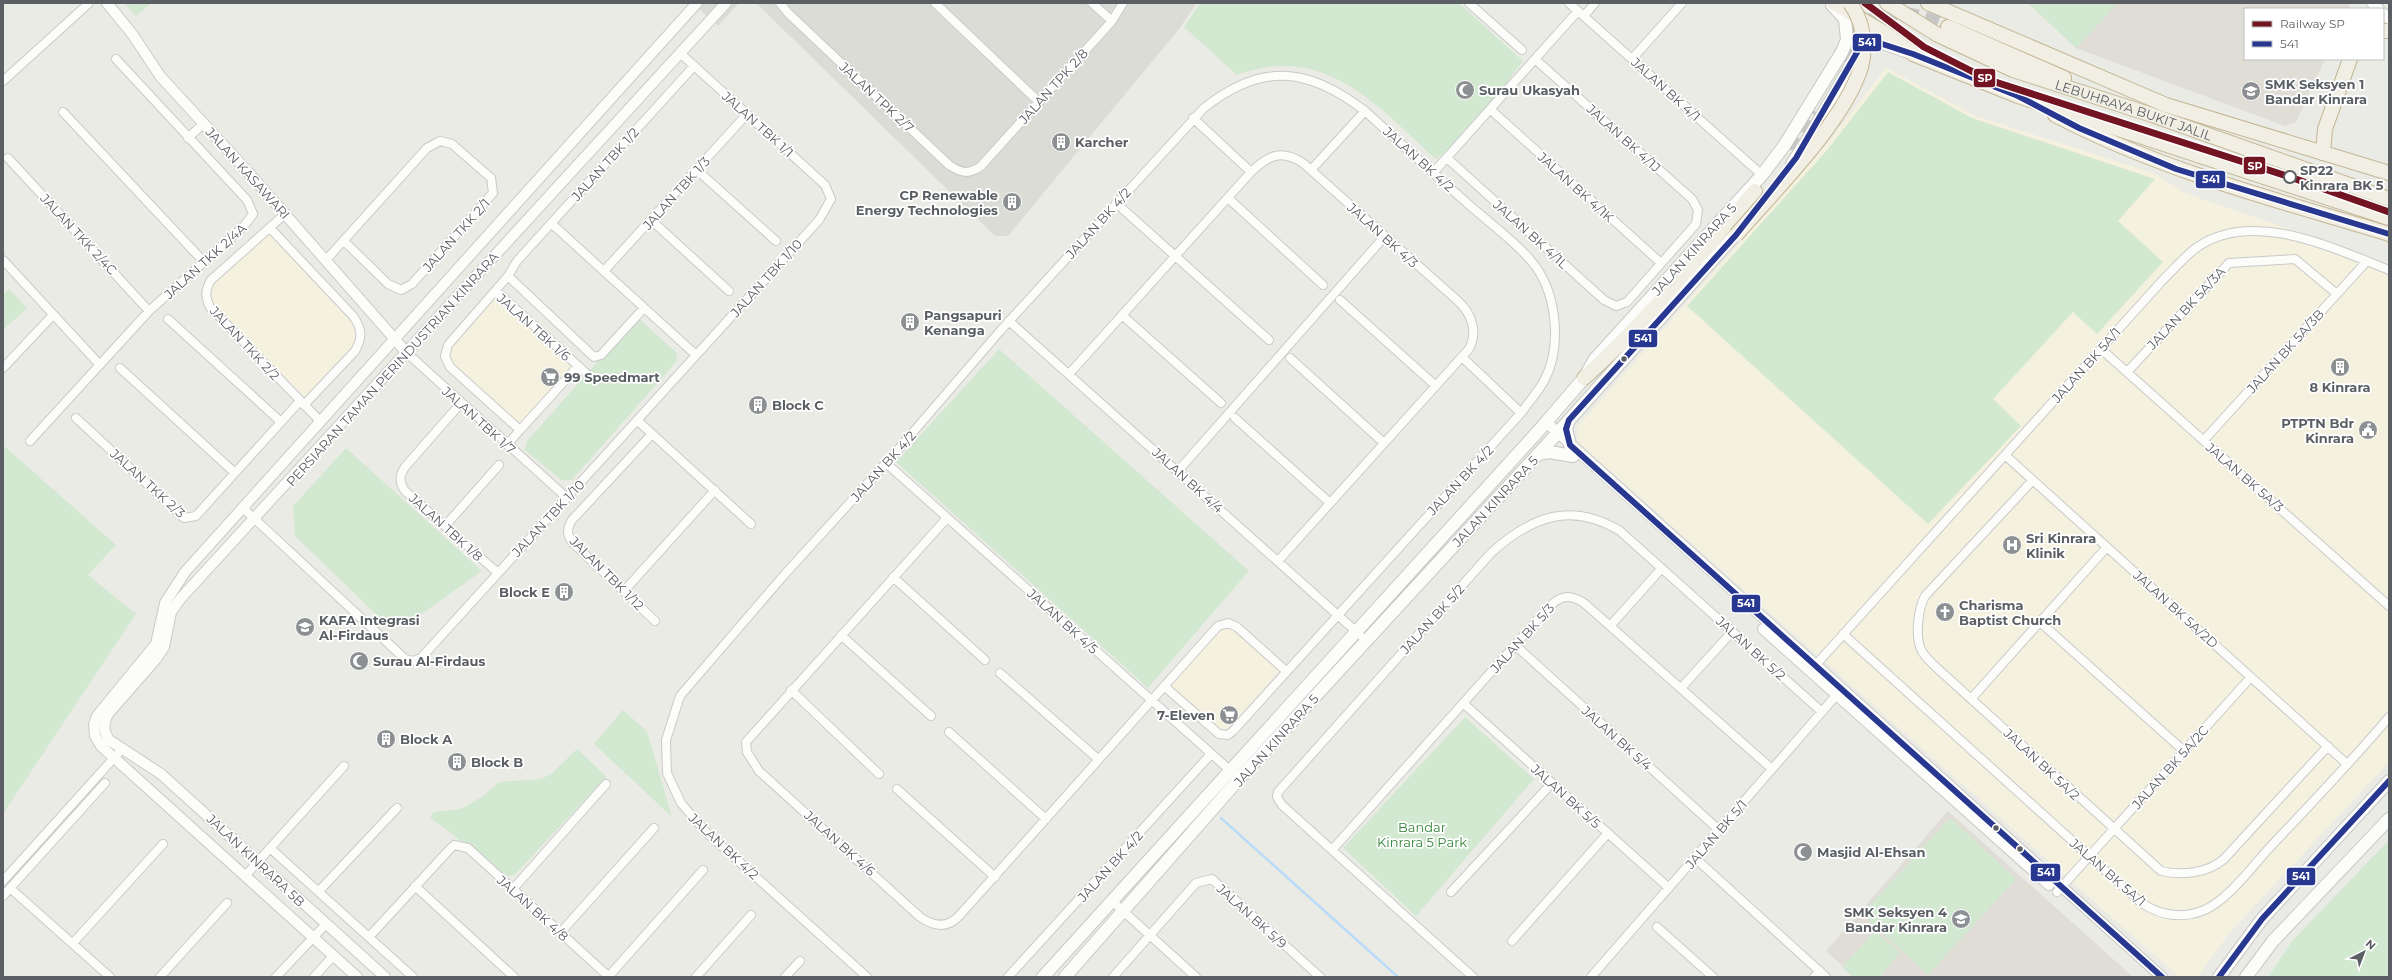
<svg xmlns="http://www.w3.org/2000/svg" width="2392" height="980" font-family="Montserrat,sans-serif">
	<rect width="100%" height="100%" fill="#ebebe6"/>
	<path fill="#f5f1df" d="M 1886,68 L 1976,116 L 2156,174 L 2185,193 L 2389,264 L 2389,762 L 2230,932 L 2198,977 L 2179,977 L 1578,442 L 1577,427 L 1828,143 Z
		M 270,233 L 356,327 L 358,334 L 353,348 L 305,398 L 211,301 L 210,292 L 214,282 Z
		M 497,296 L 573,367 L 520,425 L 453,365 L 449,355 L 452,347 L 468,327 Z
		M 1226,626 L 1235,630 L 1280,670 L 1225,732 L 1220,732 L 1169,686 L 1220,629 Z"/>
	<path fill="#dcdcd7" d="M 693,3 L 739,3 L 718,26 Z
		M 756,3 L 1197,3 L 1179,29 L 1008,236 L 995,236 Z"/>
	<path fill="#dfddd5" d="M 2028,3 L 2350,3 L 2348,9 L 2245,9 L 2245,59 L 2325,59 L 2296,122 L 2285,126 L 2076,48 Z
		M 1948,811 L 2133,977 L 1855,977 L 1826,951 Z"/>
	<path fill="#d3e8d1" d="M 124,3 L 151,3 L 136,16 Z
		M 1200,3 L 1459,3 L 1523,61 L 1470,132 L 1436,159 C 1378,106 1324,42 1237,75 L 1184,27 Z
		M 2028,3 L 2118,3 L 2076,48 Z
		M 1888,72 L 1972,118 L 2155,179 L 2118,221 L 2163,262 L 2097,334 L 2073,312 L 1993,399 L 2021,426 L 1928,524 L 1687,306 L 1828,149 Z
		M 9,289 L 27,308 L 3,330 L 3,295 Z
		M 637,317 L 676,352 L 677,361 L 572,480 L 561,480 L 525,450 L 527,441 Z
		M 999,349 L 1249,571 L 1148,688 L 896,462 Z
		M 3,445 L 116,545 L 88,575 L 136,614 L 3,814 Z
		M 346,448 L 482,571 L 417,617 L 401,624 L 385,623 L 295,536 L 293,506 Z
		M 623,710 L 647,731 L 672,817 L 594,744 Z
		M 1465,717 L 1534,779 L 1416,916 L 1343,848 Z
		M 577,749 L 607,777 L 515,874 L 507,877 L 430,817 L 434,812 L 461,809 L 483,796 L 499,782 L 541,779 L 551,774 Z
		M 1950,818 L 2016,879 L 1928,975 L 1862,914 Z
		M 2389,840 L 2389,977 L 2268,977 L 2293,940 Z
		M 1875,931 L 1900,953 L 1879,977 L 1853,977 L 1842,967 Z"/>
	<g fill="none" stroke-linecap="round" stroke-linejoin="round">
		<path stroke="#b9dbf8" stroke-width="2.5" d="M 1221,818 L 1398,977"/>
		<path stroke="#c7c8c6" stroke-width="14" stroke-dasharray="14 7" stroke-linecap="butt" d="M 1842,60 C 1850,48 1856,34 1866,24 C 1888,4 1926,17 1948,27
			M 1788,148 L 1813,110"/>
		<g stroke="#c9c9c8" stroke-width="10">
			<path id="minor" d="M 780,3 L 788,13 L 949,165 C 961,173 969,175 981,166 L 1112,21 L 1123,3
				M 935,3 L 1039,102
				M 1092,3 L 1112,21
				M 1469,3 L 1522,50
				M 1569,3 L 1762,175
				M 1584,16 L 1595,3
				M 1632,59 L 1682,3
				M 3,81 L 88,4
				M 1491,110 L 1661,263
				M 63,112 L 204,262
				M 1193,118 L 1251,172
				M 188,138 L 204,123
				M 8,158 L 149,311
				M 1447,158 L 1604,300 L 1616,306 L 1627,302 L 1696,224 L 1698,210 L 1692,199 L 1536,60
				M 697,170 L 776,241
				M 1311,170 L 1365,111
				M 1433,173 L 1578,11
				M 1228,198 L 1323,285
				M 1116,203 L 1269,340
				M 285,214 L 211,280 C 205,290 205,297 210,307 L 320,421
				M 651,220 L 729,291
				M 551,223 L 696,355
				M 270,228 L 353,316 C 362,329 363,337 355,351 L 304,405
				M 3,260 L 99,364
				M 326,260 L 427,148 L 440,141 L 452,144 L 491,178 L 493,193 L 412,284 L 401,290 L 388,284 L 344,241
				M 604,271 L 747,114
				M 508,276 L 448,345 L 445,356 L 450,367 L 520,430 L 578,366
				M 496,291 L 586,373
				M 1340,300 L 1436,386
				M 644,308 L 601,355 L 594,357 L 508,276 L 517,261 L 694,66
				M 1122,315 L 1221,403
				M 168,319 L 281,422
				M 1009,321 L 1360,635
				M 2101,349 L 2389,606
				M 407,353 L 567,498
				M 1462,357 L 1521,413
				M 1290,358 L 1384,443
				M 3,368 L 53,315
				M 120,368 L 235,473
				M 2127,372 L 2229,263 L 2295,259 L 2337,294
				M 1069,374 L 1251,172 C 1269,155 1281,149 1303,163 L 1458,301 C 1472,314 1478,332 1469,349 L 1278,561
				M 461,403 L 405,467 C 399,476 399,482 405,491 L 498,573
				M 76,418 L 184,518 L 196,516 L 300,401
				M 1235,418 L 1330,503
				M 638,421 L 751,524
				M 652,434 L 572,520 C 566,530 567,536 574,544 L 655,621
				M 2204,440 L 2367,261
				M 30,441 L 149,311 L 244,226 L 253,214 L 247,200 L 116,59
				M 507,445 L 520,430
				M 2005,455 L 2347,764
				M 886,463 L 1233,773
				M 1178,471 L 1385,236
				M 2033,480 L 1925,596 C 1918,609 1914,640 1923,653 C 1927,659 1933,664 1938,669 L 2161,871 C 2182,876 2208,873 2224,859 L 2328,746
				M 243,508 L 405,659 L 413,661 L 421,658 L 819,220 L 831,199 L 825,185 L 680,53
				M 947,518 L 746,742 L 747,752 L 759,771 L 920,917 C 933,926 947,929 959,916 L 1218,626 L 1228,623 L 1237,627 L 1286,671
				M 445,526 L 499,465
				M 893,577 L 985,660
				M 624,591 L 715,490
				M 2040,622 L 2184,751
				M 1611,625 L 1661,569
				M 1843,634 L 2139,901 C 2158,915 2180,919 2202,911 C 2227,902 2254,864 2272,845 C 2312,803 2352,761 2389,717
				M 841,635 L 931,716
				M 1515,645 L 1719,830
				M 1812,669 L 2161,282 C 2172,271 2183,258 2196,248 C 2252,208 2333,248 2389,270
				M 1000,673 L 1098,759
				M 1681,688 L 1732,632
				M 791,690 L 879,774
				M 1971,699 L 2107,547
				M 1463,703 L 1669,888
				M 949,732 L 1046,819
				M 897,789 L 995,877
				M 270,848 L 413,977
				M 1332,850 L 1549,607 C 1561,595 1570,594 1584,603 L 1772,769
				M 1695,858 L 1826,977
				M 246,875 L 344,766
				M 3,881 L 122,749
				M 415,886 L 514,977
				M 10,888 L 110,977
				M 513,889 L 606,784
				M 319,891 L 397,808
				M 1451,892 L 1552,783
				M 2057,892 L 2251,677
				M 3,896 L 105,783
				M 1111,900 L 1196,977
				M 1657,927 L 1713,977
				M 561,932 L 654,828
				M 369,937 L 448,851 L 454,845 L 468,848 L 609,977
				M 1512,941 L 1608,833
				M 73,943 L 163,844
				M 609,976 L 703,870
				M 160,977 L 227,903
				M 276,977 L 326,924
				M 314,977 L 333,956
				M 696,977 L 751,915
				M 785,977 L 800,961
				M 867,977 L 706,832 L 681,803 L 667,773 L 666,740 L 680,696 L 785,574 L 896,452 L 1001,330 L 1204,108 C 1262,62 1308,67 1365,111 C 1399,142 1433,173 1467,203 C 1487,221 1520,245 1536,267 C 1557,297 1562,348 1544,381 C 1538,392 1528,403 1521,413 L 1233,731 L 1228,735 L 1219,734 L 1164,686
				M 1008,977 L 1211,754
				M 1113,977 L 1196,883 L 1212,879 L 1320,977
				M 1473,977 L 1282,805 L 1277,797 L 1278,792 L 1491,553 C 1531,517 1570,501 1620,531 L 1822,712
				M 1591,977 L 1840,691
				M 1814,977 L 1820,971"/>
		</g>
		<g stroke="#c9c9c8" stroke-width="12">
			<path id="tertiary" d="M 107,3 L 133,35 L 160,76 L 248,172 L 407,353
				M 2372,3 L 2379,9
				M 2383,13 L 2389,19
				M 1546,422 L 2162,977
				M 1763,629 L 2049,885
				M 357,977 L 101,746 L 95,736 L 94,724 L 97,716 L 156,644 L 165,603 L 185,572 L 697,3
				M 385,977 L 161,774 L 109,740 C 103,730 103,724 108,714 L 156,659 L 164,647 L 171,612 L 181,598 L 726,3"/>
		</g>
		<g stroke="#c7c8c6" stroke-width="14">
			<path id="secondary" d="M 1792,164 L 1810,136 L 1863,45 L 1874,40 L 1908,52
				M 1569,420 L 1566,429 L 1570,445
				M 1538,454 L 1549,452 L 1573,456
				M 1043,977 L 1542,427 L 1584,378 L 1595,359 L 1762,175 L 1784,146 L 1842,52 L 1847,40 L 1845,19 L 1832,5
				M 1065,977 L 1239,779 L 1553,438 L 1742,227
				M 2219,977 L 2262,919 L 2389,781
				M 2246,977 L 2273,941 L 2389,819"/>
		</g>
		<g stroke="#c3b693" stroke-width="16">
			<g id="trunk">
				<path d="M 1834,3 L 1883,32 L 1913,54 L 2018,96 L 2389,218"/>
				<path id="s1" d="M 1887,3 L 1938,35 L 2013,70 L 2152,115 L 2389,199"/>
				<path d="M 1928,3 L 2166,105 L 2389,173"/>
				<path d="M 1948,27 L 2064,78"/>
				<path d="M 2383,31 L 2389,31"/>
				<path d="M 2055,115 C 2162,171 2274,199 2389,234"/>
				<path d="M 2323,153 L 2325,129 L 2350,59"/>
				<path d="M 1584,378 C 1647,322 1699,255 1755,191"/>
			</g>
		</g>
		<use href="#minor" stroke="#fcfcfb" stroke-width="8"/>
		<use href="#tertiary" stroke="#fcfcfb" stroke-width="10"/>
		<use href="#secondary" stroke="#fcfcfb" stroke-width="12"/>
		<use href="#trunk" stroke="#f1eee4" stroke-width="14"/>
		<g stroke="#c3b693" stroke-width="16" stroke-linecap="butt">
			<path id="trunk-bridge" d="M 1736,235 C 1773,192 1845,121 1861,67 C 1867,45 1863,21 1850,3"/>
		</g>
		<use href="#trunk-bridge" stroke="#f1eee4" stroke-width="14"/>
		<g stroke="#fff" stroke-width="9">
			<path id="bus-1" d="M 2162,977 L 1570,445 L 1566,429 L 1569,420 L 1736,235 L 1796,158 L 1859,49 L 1870,40 L 1913,54 L 2018,96 L 2079,128 L 2176,169 L 2389,234
				M 2219,977 L 2262,919 L 2389,781"/>
		</g>
		<use href="#bus-1" stroke="#283890" stroke-width="6"/>
		<g stroke="#fff" stroke-width="10">
			<path id="rail-1" d="M 1865,3 L 1924,47 L 1989,80 L 2290,177 L 2389,212"/>
		</g>
		<use href="#rail-1" stroke="#721422" stroke-width="7"/>
	</g>
	<defs>
		<g id="mosque-disc" transform="scale(1)"><circle r="9.5" fill="#8d9092" stroke="#fff"/><path d="M3.5-4.9A6 6 0 1 0 3.5 4.9A5 5 0 1 1 3.5-4.9Z" fill="#fff"/></g>
		<g id="school-disc" transform="scale(1)"><circle r="9.5" fill="#8d9092" stroke="#fff"/><path d="M0-5L7-2L0 1L-7-2ZM-4 1L0 2.5L4 1V4Q0 6-4 4Z" fill="#fff"/></g>
		<g id="building-disc" transform="scale(1)"><circle r="9.5" fill="#8d9092" stroke="#fff"/><path d="M-4-6H4V6H1V3H-1V6H-4ZM-2.5-4.3h1.7v1.8h-1.7ZM.8-4.3h1.7v1.8H.8ZM-2.5-1h1.7V.8h-1.7ZM.8-1h1.7V.8H.8Z" fill="#fff"/></g>
		<g id="supermarket-disc" transform="scale(1)"><circle r="9.5" fill="#8d9092" stroke="#fff"/><path d="M-6-5.5h2.5l.6 2H6L4.5 2H-2.5L-4.4-4H-6ZM-1.5 3.2a1.3 1.3 0 1 0 .1 0ZM3 3.2a1.3 1.3 0 1 0 .1 0Z" fill="#fff"/></g>
		<g id="civic-disc" transform="scale(1)"><circle r="9.5" fill="#8d9092" stroke="#fff"/><path d="M-.6-6.5H3V-4.5H.6V-3L4-1V1h2V6H-6V1h2V-1L-.6-3ZM-1.2 2.5V6h2.4V2.5Z" fill="#fff"/></g>
		<g id="hospital-disc" transform="scale(1)"><circle r="9.5" fill="#8d9092" stroke="#fff"/><path d="M-5-5h3v3.5h4V-5h3V5h-3V1.5h-4V5h-3Z" fill="#fff"/></g>
		<g id="church-disc" transform="scale(1)"><circle r="9.5" fill="#8d9092" stroke="#fff"/><path d="M-1.2-6h2.4v3.5h3.3v2.4h-3.3V6h-2.4V-.1h-3.3v-2.4h3.3Z" fill="#fff"/></g>
	</defs>
	<g fill-rule="evenodd">
		<use href="#mosque-disc" x="1465" y="90"/>
		<use href="#school-disc" x="2251" y="91"/>
		<use href="#building-disc" x="1061" y="142"/>
		<use href="#building-disc" x="1012" y="202"/>
		<use href="#building-disc" x="910" y="322"/>
		<use href="#building-disc" x="2340" y="367"/>
		<use href="#supermarket-disc" x="550" y="377"/>
		<use href="#building-disc" x="758" y="405"/>
		<use href="#civic-disc" x="2368" y="430"/>
		<use href="#hospital-disc" x="2012" y="545"/>
		<use href="#building-disc" x="564" y="592"/>
		<use href="#church-disc" x="1945" y="612"/>
		<use href="#school-disc" x="305" y="627"/>
		<use href="#mosque-disc" x="359" y="661"/>
		<use href="#supermarket-disc" x="1229" y="715"/>
		<use href="#building-disc" x="386" y="739"/>
		<use href="#building-disc" x="457" y="762"/>
		<use href="#mosque-disc" x="1803" y="852"/>
		<use href="#school-disc" x="1961" y="919"/>
	</g>
	<circle fill="#fff" stroke="#5b5f64" stroke-width="2" cx="2290" cy="177" r="6"/>
	<g fill="#5b5f64" stroke="#fff" stroke-width="1.5">
		<circle cx="1624" cy="359" r="3.5"/>
		<circle cx="1996" cy="828" r="3.5"/>
		<circle cx="2020" cy="849" r="3.5"/>
	</g>
	<g text-anchor="middle" stroke-width="3.5" stroke-linejoin="round" paint-order="stroke">
		<g font-size="13" font-weight="bold" fill="#5b5f64" stroke="#fff" text-anchor="start">
			<text x="2265" y="89">SMK Seksyen 1<tspan x="2265" dy="15">Bandar Kinrara</tspan></text>
			<text x="1479" y="95">Surau Ukasyah</text>
			<text x="1075" y="147">Karcher</text>
			<text x="998" y="200" text-anchor="end">CP Renewable<tspan x="998" dy="15">Energy Technologies</tspan></text>
			<text x="924" y="320">Pangsapuri<tspan x="924" dy="15">Kenanga</tspan></text>
			<text x="564" y="382">99 Speedmart</text>
			<text x="2340" y="392" text-anchor="middle">8 Kinrara</text>
			<text x="772" y="410">Block C</text>
			<text x="2354" y="428" text-anchor="end">PTPTN Bdr<tspan x="2354" dy="15">Kinrara</tspan></text>
			<text x="2026" y="543">Sri Kinrara<tspan x="2026" dy="15">Klinik</tspan></text>
			<text x="550" y="597" text-anchor="end">Block E</text>
			<text x="1959" y="610">Charisma<tspan x="1959" dy="15">Baptist Church</tspan></text>
			<text x="319" y="625">KAFA Integrasi<tspan x="319" dy="15">Al-Firdaus</tspan></text>
			<text x="373" y="666">Surau Al-Firdaus</text>
			<text x="1215" y="720" text-anchor="end">7-Eleven</text>
			<text x="400" y="744">Block A</text>
			<text x="471" y="767">Block B</text>
			<text x="1817" y="857">Masjid Al-Ehsan</text>
			<text x="1947" y="917" text-anchor="end">SMK Seksyen 4<tspan x="1947" dy="15">Bandar Kinrara</tspan></text>
		</g>
		<g font-size="13" fill="#5b5f64" stroke="#fff">
			<text transform="translate(1053 86) rotate(-48)" y="5">JALAN TPK 2/8</text>
			<text transform="translate(1666 89) rotate(42)" y="5">JALAN BK 4/1</text>
			<text transform="translate(877 97) rotate(43)" y="5">JALAN TPK 2/7</text>
			<text dy="5" stroke="none"><textPath href="#s1" startOffset="270">LEBUHRAYA BUKIT JALIL</textPath></text>
			<text transform="translate(758 124) rotate(42)" y="5">JALAN TBK 1/1</text>
			<text transform="translate(1624 138) rotate(42)" y="5">JALAN BK 4/1J</text>
			<text transform="translate(1419 159) rotate(42)" y="5">JALAN BK 4/2</text>
			<text transform="translate(605 164) rotate(-48)" y="5">JALAN TBK 1/2</text>
			<text transform="translate(248 173) rotate(48)" y="5">JALAN KASAWARI</text>
			<text transform="translate(1576 187) rotate(42)" y="5">JALAN BK 4/1K</text>
			<text transform="translate(676 193) rotate(-48)" y="5">JALAN TBK 1/3</text>
			<text transform="translate(1098 223) rotate(-48)" y="5">JALAN BK 4/2</text>
			<text transform="translate(79 234) rotate(47)" y="5">JALAN TKK 2/4C</text>
			<text transform="translate(1531 234) rotate(42)" y="5">JALAN BK 4/1L</text>
			<text transform="translate(456 235) rotate(-48)" y="5">JALAN TKK 2/1</text>
			<text transform="translate(1383 235) rotate(42)" y="5">JALAN BK 4/3</text>
			<text transform="translate(1694 249) rotate(-48)" y="5">JALAN KINRARA 5</text>
			<text transform="translate(205 261) rotate(-42)" y="5">JALAN TKK 2/4A</text>
			<text transform="translate(766 278) rotate(-48)" y="5">JALAN TBK 1/10</text>
			<text transform="translate(2186 308) rotate(-47)" y="5">JALAN BK 5A/3A</text>
			<text transform="translate(534 327) rotate(42)" y="5">JALAN TBK 1/6</text>
			<text transform="translate(245 343) rotate(47)" y="5">JALAN TKK 2/2</text>
			<text transform="translate(2285 351) rotate(-48)" y="5">JALAN BK 5A/3B</text>
			<text transform="translate(2086 365) rotate(-48)" y="5">JALAN BK 5A/1</text>
			<text transform="translate(392 369) rotate(-48)" y="5">PERSIARAN TAMAN PERINDUSTRIAN KINRARA</text>
			<text transform="translate(479 420) rotate(42)" y="5">JALAN TBK 1/7</text>
			<text transform="translate(883 466) rotate(-48)" y="5">JALAN BK 4/2</text>
			<text transform="translate(2245 477) rotate(41)" y="5">JALAN BK 5A/3</text>
			<text transform="translate(1188 480) rotate(42)" y="5">JALAN BK 4/4</text>
			<text transform="translate(1460 480) rotate(-47)" y="5">JALAN BK 4/2</text>
			<text transform="translate(148 483) rotate(42)" y="5">JALAN TKK 2/3</text>
			<text transform="translate(1495 501) rotate(-47)" y="5">JALAN KINRARA 5</text>
			<text transform="translate(548 518) rotate(-47)" y="5">JALAN TBK 1/10</text>
			<text transform="translate(446 527) rotate(42)" y="5">JALAN TBK 1/8</text>
			<text transform="translate(607 573) rotate(45)" y="5">JALAN TBK 1/12</text>
			<text transform="translate(2176 609) rotate(42)" y="5">JALAN BK 5A/2D</text>
			<text transform="translate(1432 619) rotate(-48)" y="5">JALAN BK 5/2</text>
			<text transform="translate(1063 621) rotate(42)" y="5">JALAN BK 4/5</text>
			<text transform="translate(1522 638) rotate(-48)" y="5">JALAN BK 5/3</text>
			<text transform="translate(1751 648) rotate(42)" y="5">JALAN BK 5/2</text>
			<text transform="translate(1617 738) rotate(42)" y="5">JALAN BK 5/4</text>
			<text transform="translate(1276 740) rotate(-48)" y="5">JALAN KINRARA 5</text>
			<text transform="translate(2042 764) rotate(43)" y="5">JALAN BK 5A/2</text>
			<text transform="translate(2170 767) rotate(-48)" y="5">JALAN BK 5A/2C</text>
			<text transform="translate(1566 796) rotate(42)" y="5">JALAN BK 5/5</text>
			<text transform="translate(1716 834) rotate(-49)" y="5">JALAN BK 5/1</text>
			<text transform="translate(840 843) rotate(42)" y="5">JALAN BK 4/6</text>
			<text transform="translate(724 846) rotate(43)" y="5">JALAN BK 4/2</text>
			<text transform="translate(256 860) rotate(43)" y="5">JALAN KINRARA 5B</text>
			<text transform="translate(1110 866) rotate(-48)" y="5">JALAN BK 4/2</text>
			<text transform="translate(2108 872) rotate(41)" y="5">JALAN BK 5A/1</text>
			<text transform="translate(533 908) rotate(42)" y="5">JALAN BK 4/8</text>
			<text transform="translate(1252 916) rotate(42)" y="5">JALAN BK 5/9</text>
		</g>
		<g font-size="13" font-weight="bold" fill="#5b5f64" stroke="#fff" text-anchor="start">
			<text x="2300" y="175">SP22<tspan x="2300" dy="15">Kinrara BK 5</tspan></text>
		</g>
		<g font-size="13" fill="#338439" stroke="#fff">
			<text x="1422" y="832">Bandar<tspan x="1422" dy="15">Kinrara 5 Park</tspan></text>
		</g>
	</g>
	<g stroke="#fff" stroke-width="1.5">
		<rect x="1852" y="33" width="30" height="19" rx="4" fill="#283890"/>
		<rect x="1973" y="68" width="23" height="20" rx="4" fill="#721422"/>
		<rect x="2243" y="156" width="23" height="19" rx="4" fill="#721422"/>
		<rect x="2195" y="170" width="31" height="19" rx="4" fill="#283890"/>
		<rect x="1628" y="329" width="30" height="19" rx="4" fill="#283890"/>
		<rect x="1731" y="594" width="30" height="19" rx="4" fill="#283890"/>
		<rect x="2030" y="863" width="31" height="19" rx="4" fill="#283890"/>
		<rect x="2286" y="867" width="30" height="19" rx="4" fill="#283890"/>
	</g>
	<g font-size="11" text-anchor="middle" font-weight="bold" fill="#fff">
		<text x="1867" y="46">541</text>
		<text x="1985" y="82">SP</text>
		<text x="2255" y="170">SP</text>
		<text x="2211" y="183">541</text>
		<text x="1643" y="342">541</text>
		<text x="1746" y="607">541</text>
		<text x="2046" y="876">541</text>
		<text x="2301" y="880">541</text>
	</g>
	<rect width="2392" height="980" fill="none" stroke="#5b5f64" stroke-width="8"/>
	<rect x="2244" y="8" width="140" height="52" fill="#ffffff" stroke="#bdbfc1"/>
	<rect x="2252" y="21" width="20" height="6" fill="#721422" stroke="#bdbfc1"/>
	<text x="2280" y="28" font-size="12" fill="#5b5f64">Railway SP</text>
	<rect x="2252" y="41" width="20" height="6" fill="#283890" stroke="#bdbfc1"/>
	<text x="2280" y="48" font-size="12" fill="#5b5f64">541</text>
	<g transform="translate(2364 952) rotate(42)" stroke="#ffffff" stroke-width="3" paint-order="stroke">
	<path d="M0-3L7 15L0 10L-7 15Z" fill="#5b5f64"/>
	<text y="-6" font-size="11" font-weight="bold" text-anchor="middle" fill="#5b5f64">N</text>
	</g>
</svg>
